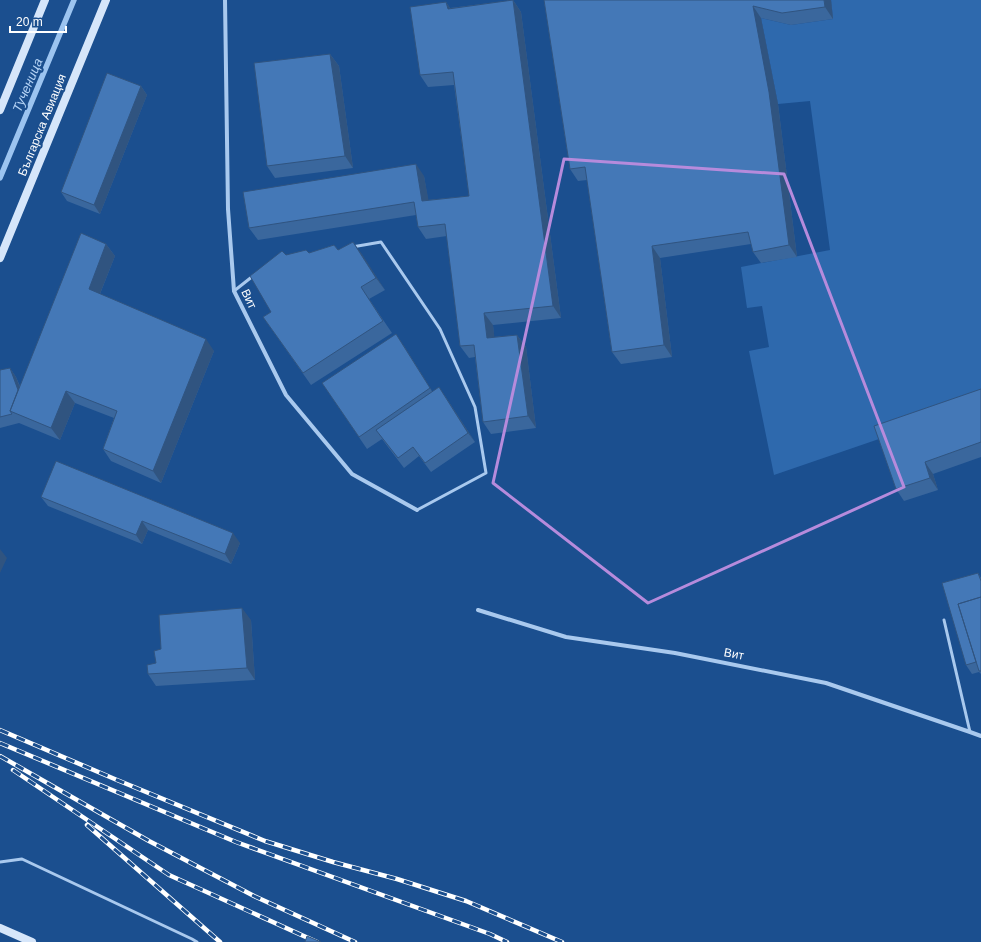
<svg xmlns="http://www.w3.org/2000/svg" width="981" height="942" font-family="Helvetica,sans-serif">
	<rect width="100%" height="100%" fill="#1b4f8f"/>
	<path fill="#2e69ad" d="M 831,0 L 981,0 L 981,404 L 774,475 L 749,351 L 769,347 L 762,306 L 747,308 L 741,267 L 830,250 L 810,101 L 778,104 L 761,18 L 791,25 L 833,19 Z"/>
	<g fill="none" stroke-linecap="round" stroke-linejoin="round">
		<path stroke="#9cc4f0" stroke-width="5.5" d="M 0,178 L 74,0"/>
		<path stroke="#a9c9ee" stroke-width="3" d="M 352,247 L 381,242 L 440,329 L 475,407 L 486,473 L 417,510
			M 234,291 L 253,276
			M 944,620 L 970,732
			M 0,862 L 22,859 L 192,939 L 197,942"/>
		<path stroke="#a9c9ee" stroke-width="4" d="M 225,0 L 228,209 L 234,291 L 286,395 L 352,474 L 417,510
			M 478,610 L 566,637 L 675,653 L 826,683 L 970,732 L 981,736"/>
		<path stroke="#d6e6fa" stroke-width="8" d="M 0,110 L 45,0
			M 0,258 L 106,0
			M 0,928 L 32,942"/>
		<g stroke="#fff" stroke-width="4.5">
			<path id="rail" d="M 0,730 L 117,780 L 265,841 L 333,862 L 397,879 L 466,901 L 562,942
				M 0,743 L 236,842 L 490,934 L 507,942
				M 0,756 L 149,841 L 254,896 L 355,942
				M 13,770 L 169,875 L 317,942
				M 87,825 L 220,942"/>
		</g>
		<use href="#rail" stroke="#1b4f8f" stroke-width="3" stroke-dasharray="9" stroke-linecap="butt"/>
	</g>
	<path fill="#3a679d" d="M 513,0 L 521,12 L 561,318 L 493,325 L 494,337 L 517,335 L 526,347 L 536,428 L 491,434 L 483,422 L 475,357 L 469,358 L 460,346 L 447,236 L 426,239 L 418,227 L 416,215 L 258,240 L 249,228 L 424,176 L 428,200 L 469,196 L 454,85 L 428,87 L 420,75 L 446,2 L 450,8 Z
		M 544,0 L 831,0 L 833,19 L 791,25 L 761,18 L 778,104 L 797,257 L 761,263 L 753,252 L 751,244 L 660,258 L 672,357 L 621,364 L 612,352 L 587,180 L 578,181 L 570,169 Z
		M 330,54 L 339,66 L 353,168 L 275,178 L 267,166 Z
		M 141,86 L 147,95 L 100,214 L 67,201 L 61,192 Z
		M 353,242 L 385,290 L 369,299 L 392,333 L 311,385 L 263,317 L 271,312 L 286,255 L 309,253 L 334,245 L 338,250 Z
		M 106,244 L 115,256 L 100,294 L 214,351 L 161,483 L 111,461 L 103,449 L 114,418 L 75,403 L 60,440 L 19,423 L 0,428 L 0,370 L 10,368 L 16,377 L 20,386 Z
		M 404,346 L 432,391 L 445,396 L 475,442 L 431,472 L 419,456 L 404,468 L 382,439 L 367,449 L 322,383 Z
		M 981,389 L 981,457 L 933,474 L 938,490 L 904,501 L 896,489 Z
		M 41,497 L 240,543 L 231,564 L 148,530 L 142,544 L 48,506 Z
		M 978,573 L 981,578 L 981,674 L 979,672 L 972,674 L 966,665 Z
		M 251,620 L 255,680 L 156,686 L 148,674 L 156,663 L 161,649 Z"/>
	<path fill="#305480" d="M 513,0 L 521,12 L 561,318 L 553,306 Z
		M 824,0 L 831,0 L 833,19 L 825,7 Z
		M 446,2 L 454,14 L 448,9 Z
		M 753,6 L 761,18 L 778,104 L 797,257 L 789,245 Z
		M 330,54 L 339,66 L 353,168 L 345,156 Z
		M 141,86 L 147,95 L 100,214 L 94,205 Z
		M 416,164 L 424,176 L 431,213 L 422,201 Z
		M 353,242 L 362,254 L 385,290 L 376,278 Z
		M 106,244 L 115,256 L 97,301 L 89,289 Z
		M 652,246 L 660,258 L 672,357 L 664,345 Z
		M 484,313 L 493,325 L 496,350 L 487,338 Z
		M 396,334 L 404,346 L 438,400 L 430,388 Z
		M 517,335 L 526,347 L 536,428 L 528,416 Z
		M 206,339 L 214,351 L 161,483 L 153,471 Z
		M 10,368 L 16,377 L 26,403 L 13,412 Z
		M 439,387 L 445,396 L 475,442 L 468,433 Z
		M 66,391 L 75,403 L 60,440 L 51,428 Z
		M 925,462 L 933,474 L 938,490 L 930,478 Z
		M 142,521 L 148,530 L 142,544 L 136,535 Z
		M 233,533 L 240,543 L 231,564 L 225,554 Z
		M 0,549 L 7,558 L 0,573 Z
		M 242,608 L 251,620 L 255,680 L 247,668 Z"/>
	<path fill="#4478b7" stroke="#305480" d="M 513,0 L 553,306 L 484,313 L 487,338 L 517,335 L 528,416 L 483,422 L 474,345 L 460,346 L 445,224 L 418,227 L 414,202 L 249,228 L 243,192 L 416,164 L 422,201 L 469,196 L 453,72 L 420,75 L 410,7 L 446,2 L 448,9 Z
		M 544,0 L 824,0 L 825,7 L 782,13 L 753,6 L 769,92 L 789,245 L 753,252 L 748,232 L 652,246 L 664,345 L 612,352 L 585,167 L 570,169 Z
		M 330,54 L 345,156 L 267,166 L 254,63 Z
		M 107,73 L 141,86 L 94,205 L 61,192 Z
		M 81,233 L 106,244 L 89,289 L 206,339 L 153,471 L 103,449 L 117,411 L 66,391 L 51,428 L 10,411 Z
		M 353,242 L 376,278 L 361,287 L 383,321 L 303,373 L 263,317 L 271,312 L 250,276 L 282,251 L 286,255 L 306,250 L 309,253 L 334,245 L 338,250 Z
		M 396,334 L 430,388 L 359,437 L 322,383 Z
		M 10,368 L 18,390 L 10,411 L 12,414 L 0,417 L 0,370 Z
		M 439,387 L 468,433 L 425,463 L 413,447 L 398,458 L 376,430 Z
		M 981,389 L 981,442 L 925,462 L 930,478 L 896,489 L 874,426 Z
		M 56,461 L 233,533 L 225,554 L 142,521 L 136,535 L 41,497 Z
		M 978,573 L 981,581 L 981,597 L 958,604 L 976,662 L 966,665 L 942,583 Z
		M 981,597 L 981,671 L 979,671 L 958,604 Z
		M 242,608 L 247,668 L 148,674 L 147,665 L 156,663 L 154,651 L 161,649 L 159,615 Z
		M 307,936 L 321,942 L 305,942 Z"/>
	<path fill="none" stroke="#b68bdc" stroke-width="3" stroke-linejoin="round" d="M 564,159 L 784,174 L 904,487 L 648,603 L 493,483 Z"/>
	<g text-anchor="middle" stroke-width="4" stroke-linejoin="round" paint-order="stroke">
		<g font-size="12" fill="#fff" stroke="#1b4f8f">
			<text transform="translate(42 125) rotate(-68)" y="4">Българска Авиация</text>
			<text transform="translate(249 299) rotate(65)" y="4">Вит</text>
			<text transform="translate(734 654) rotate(11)" y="4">Вит</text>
		</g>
		<g font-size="13" font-style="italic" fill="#b5d3f5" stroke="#1b4f8f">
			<text transform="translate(27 85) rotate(-67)" y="5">Тученица</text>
		</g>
	</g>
	<path d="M10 26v6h56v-6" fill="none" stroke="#ffffff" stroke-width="2"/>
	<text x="16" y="26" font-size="12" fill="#ffffff" stroke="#1b4f8f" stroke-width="3" paint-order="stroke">20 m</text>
</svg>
